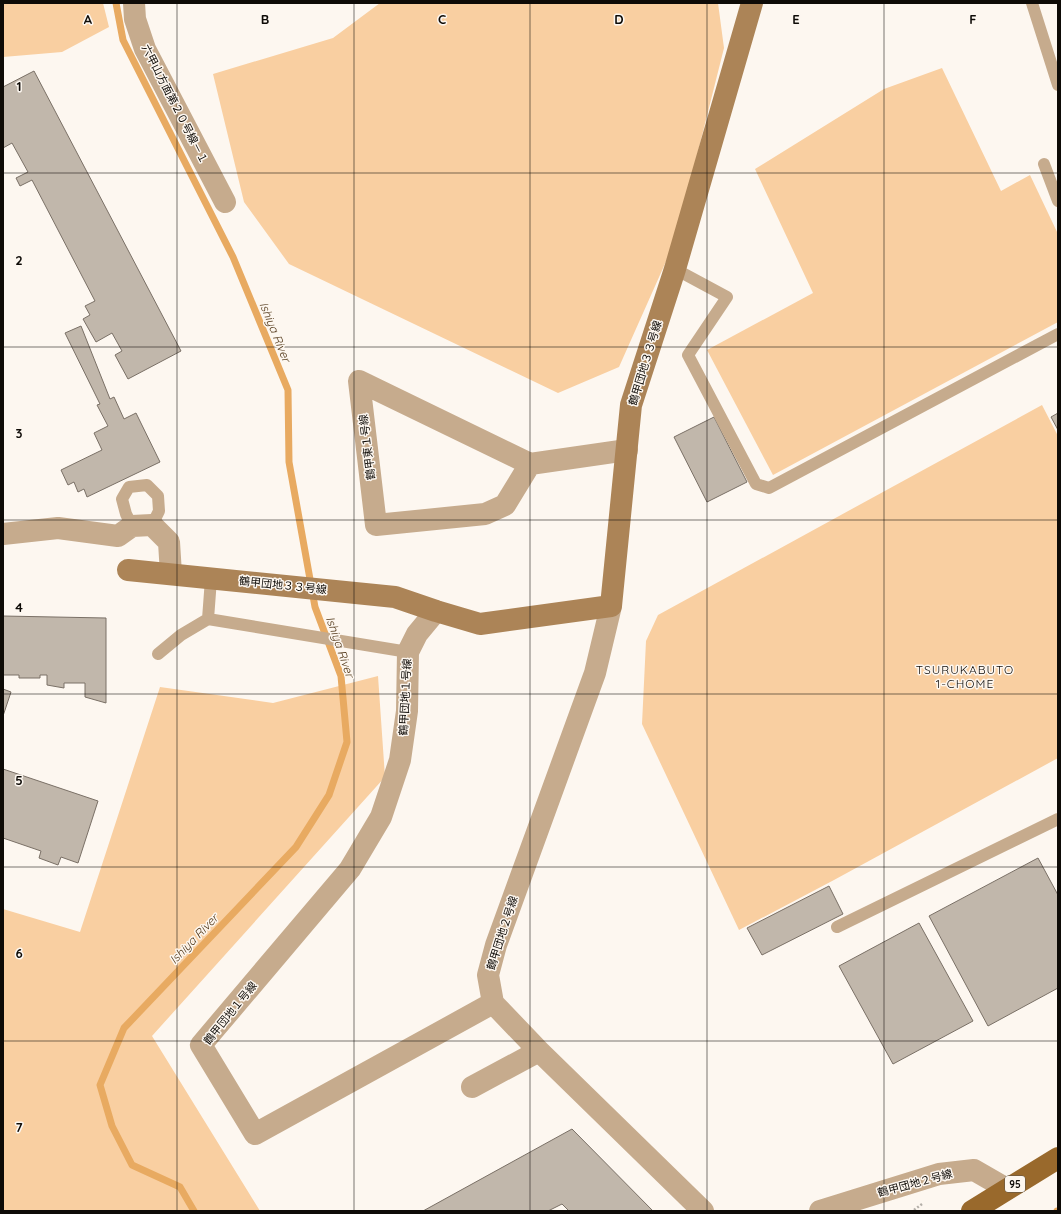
<svg xmlns="http://www.w3.org/2000/svg" width="1061" height="1214" font-family="Quicksand,'Noto Sans JP',sans-serif">
	<rect width="100%" height="100%" fill="#fdf7f0"/>
	<path fill="#f9cfa1" d="M 3,3 L 103,3 L 109,27 L 62,52 L 3,57 Z
		M 380,3 L 718,3 L 724,48 L 676,239 L 619,367 L 558,393 L 289,264 L 244,202 L 213,74 L 333,38 Z
		M 942,68 L 1001,191 L 1030,175 L 1058,234 L 1058,322 L 773,475 L 707,350 L 813,293 L 755,169 L 884,89 Z
		M 1042,405 L 1058,436 L 1058,758 L 834,880 L 739,930 L 642,724 L 646,641 L 658,615 Z
		M 378,676 L 385,777 L 152,1036 L 260,1211 L 3,1211 L 3,909 L 80,932 L 160,687 L 273,703 Z"/>
	<g fill="none" stroke-linecap="round" stroke-linejoin="round">
		<path stroke="#e8aa61" stroke-width="7" d="M 116,3 L 123,40 L 233,257 L 288,390 L 289,462 L 315,607 L 341,676 L 347,742 L 329,795 L 296,847 L 124,1028 L 100,1085 L 112,1126 L 132,1165 L 180,1187 L 194,1211
			M 1057,1211 L 1058,1211"/>
	</g>
	<path fill="#c1b7ab" stroke="#7a7066" d="M 34,71 L 181,351 L 128,379 L 115,355 L 122,351 L 112,333 L 96,342 L 83,319 L 90,315 L 85,306 L 95,301 L 32,180 L 20,186 L 16,178 L 28,172 L 12,143 L 3,148 L 3,87 Z
		M 81,326 L 110,399 L 114,397 L 124,419 L 136,413 L 160,462 L 87,497 L 84,489 L 78,492 L 74,482 L 68,485 L 61,470 L 102,450 L 94,433 L 108,426 L 97,405 L 100,404 L 65,333 Z
		M 1058,413 L 1058,430 L 1051,417 Z
		M 714,417 L 747,482 L 707,502 L 674,437 Z
		M 3,616 L 106,618 L 106,703 L 85,697 L 85,683 L 64,683 L 64,688 L 47,685 L 47,675 L 40,675 L 40,678 L 19,678 L 19,675 L 3,675 Z
		M 3,689 L 11,692 L 3,716 Z
		M 3,769 L 98,801 L 78,863 L 61,857 L 58,865 L 39,858 L 41,851 L 3,838 Z
		M 1038,858 L 1058,895 L 1058,988 L 988,1026 L 929,916 Z
		M 829,886 L 843,914 L 762,955 L 747,928 Z
		M 919,923 L 973,1021 L 893,1064 L 839,966 Z
		M 572,1129 L 653,1211 L 569,1211 L 562,1204 L 548,1211 L 423,1211 Z"/>
	<g fill="none" stroke-linecap="round" stroke-linejoin="round">
		<path stroke="#b4afa9" stroke-width="2.5" stroke-dasharray="2 2" stroke-linecap="butt" d="M 914,1210 L 922,1204"/>
		<path stroke="#c6ab8d" stroke-width="12" d="M 1032,3 L 1058,85
			M 1044,164 L 1058,201
			M 675,269 L 727,297 L 688,355 L 756,484 L 769,488 L 1058,334
			M 132,526 L 126,514 L 122,499 L 129,487 L 147,485 L 158,496 L 159,511 L 152,525
			M 208,619 L 211,579
			M 158,654 L 181,635 L 208,619 L 408,652
			M 837,927 L 1058,819"/>
		<path stroke="#c6ab8d" stroke-width="22" d="M 134,3 L 135,19 L 145,49 L 225,202
			M 530,464 L 505,505 L 485,514 L 376,525 L 359,381 L 530,464 L 627,450
			M 3,534 L 58,528 L 118,536 L 132,526 L 152,525 L 169,542 L 171,574
			M 611,606 L 595,673 L 496,945 L 488,975 L 493,1003 L 539,1051 L 703,1211
			M 436,611 L 417,634 L 408,652 L 407,711 L 400,760 L 381,817 L 350,869 L 201,1045 L 255,1134 L 493,1003
			M 472,1087 L 539,1051
			M 820,1211 L 939,1174 L 974,1170 L 1007,1189"/>
		<path stroke="#ac8457" stroke-width="22" d="M 128,570 L 395,597 L 436,611 L 480,624 L 611,606 L 631,405 L 675,269 L 752,3"/>
		<path stroke="#99692c" stroke-width="22" d="M 972,1211 L 1058,1158"/>
	</g>
	<path fill="none" stroke="#0e0b07" stroke-width="1" stroke-opacity="0.55" d="M 177,3 L 177,1211M 354,3 L 354,1211M 530,3 L 530,1211M 707,3 L 707,1211M 884,3 L 884,1211M 3,173 L 1058,173M 3,347 L 1058,347M 3,520 L 1058,520M 3,694 L 1058,694M 3,867 L 1058,867M 3,1041 L 1058,1041"/>
	<g text-anchor="middle" stroke-width="3" stroke-linejoin="round" paint-order="stroke">
		<rect fill="#fdf7f0" stroke="#56524d" stroke-width="1" x="1005" y="1176" width="20" height="16" rx="3"/>
		<g font-size="10" font-weight="bold" fill="#0e0b07">
			<text x="1015" y="1188">95</text>
		</g>
		<g font-size="11" fill="#0e0b07" stroke="#fdf7f0">
			<text transform="translate(175 104) rotate(63)" y="4">六甲山方面第２０号線－１</text>
			<text transform="translate(645 363) rotate(-73)" y="4">鶴甲団地３３号線</text>
			<text transform="translate(367 447) rotate(-97)" y="4">鶴甲東１号線</text>
			<text transform="translate(283 585) rotate(6)" y="4">鶴甲団地３３号線</text>
			<text transform="translate(405 697) rotate(-87)" y="4">鶴甲団地１号線</text>
			<text transform="translate(502 933) rotate(-72)" y="4">鶴甲団地２号線</text>
			<text transform="translate(230 1013) rotate(-51)" y="4">鶴甲団地１号線</text>
			<text transform="translate(915 1183) rotate(-15)" y="4">鶴甲団地２号線</text>
		</g>
		<g font-size="12" font-style="italic" fill="#53391a" stroke="#fdf7f0">
			<text transform="translate(275 332) rotate(68)" y="4">Ishiya River</text>
			<text transform="translate(340 647) rotate(71)" y="4">Ishiya River</text>
			<text transform="translate(194 939) rotate(-46)" y="4">Ishiya River</text>
		</g>
		<g font-size="12" letter-spacing="1" fill="#0e0b07" stroke="#fdf7f0">
			<text x="965" y="674">TSURUKABUTO<tspan x="965" dy="14">1-CHOME</tspan></text>
		</g>
	</g>
	<g font-size="13" text-anchor="middle" font-weight="bold" fill="#0e0b07" stroke="#fdf7f0" stroke-width="3" stroke-linejoin="round" paint-order="stroke">
		<text x="88" y="24">A</text>
		<text x="265" y="24">B</text>
		<text x="442" y="24">C</text>
		<text x="619" y="24">D</text>
		<text x="796" y="24">E</text>
		<text x="973" y="24">F</text>
		<text x="19" y="91">1</text>
		<text x="19" y="265">2</text>
		<text x="19" y="438">3</text>
		<text x="19" y="612">4</text>
		<text x="19" y="785">5</text>
		<text x="19" y="958">6</text>
		<text x="19" y="1132">7</text>
	</g>
	<rect width="1061" height="1214" fill="none" stroke="#0e0b07" stroke-width="8"/>
</svg>
